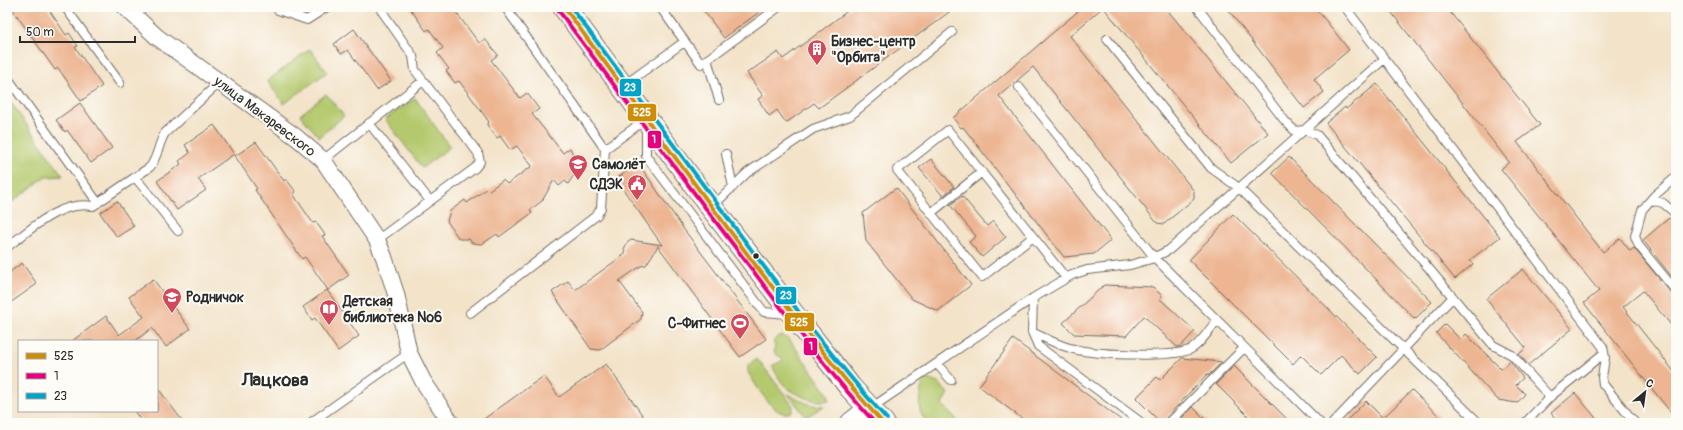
<svg xmlns="http://www.w3.org/2000/svg" width="1683" height="430" font-family="Pangolin,sans-serif">
	<rect width="100%" height="100%" fill="#fdfcf7"/>
	<filter id="ink" filterUnits="userSpaceOnUse"><feTurbulence type="fractalNoise" baseFrequency=".025" numOctaves="2"/><feDisplacementMap in="SourceGraphic" scale="8" xChannelSelector="R" yChannelSelector="G"/><feConvolveMatrix kernelMatrix="1 2 1 2 8 2 1 2 1" color-interpolation-filters="sRGB"/></filter>
	<filter id="wash" filterUnits="userSpaceOnUse"><feTurbulence type="fractalNoise" baseFrequency=".012" numOctaves="4" result="noise"/><feDisplacementMap in="SourceGraphic" scale="16" xChannelSelector="R" yChannelSelector="G"/><feGaussianBlur stdDeviation="0.9" result="paint"/><feColorMatrix in="noise" values="0 0 0 0 0 0 0 0 0 0 0 0 0 0 0 0 0 1.4 0 .05"/><feComposite in="paint" operator="in"/></filter>
	<g filter="url(#wash)">
		<rect width="100%" height="100%" fill="#f3e3c9"/>
		<path fill="#b4c96d" stroke="#707a4c" d="M 310,49 L 327,72 L 284,104 L 267,81 Z
			M 326,94 L 344,116 L 319,137 L 300,115 Z
			M 7,97 L 63,176 L 45,177 L 7,206 L 7,136 L 12,132 L 7,126 Z
			M 415,98 L 450,147 L 422,168 L 385,119 Z
			M 779,336 L 783,336 L 789,339 L 828,394 L 829,400 C 816,404 797,395 787,388 C 781,383 776,373 772,366 L 783,360 L 781,357 L 778,356 L 774,352 L 775,346 L 773,342 Z
			M 754,360 L 758,360 L 760,362 L 791,403 L 793,407 L 792,411 C 777,423 756,385 749,374 C 746,368 749,364 754,360 Z
			M 924,378 L 938,383 L 948,393 L 942,404 L 960,423 C 951,423 940,425 932,423 C 913,419 920,390 924,378 Z
			M 788,394 C 799,400 811,407 824,406 L 806,417 Z"/>
		<g id="blocks">
			<path fill="#edb592" d="M 11,7 L 47,7 L 66,35 L 69,33 L 78,46 L 75,47 L 102,86 L 81,101 L 58,68 L 55,70 Z
				M 409,7 L 452,7 L 479,43 L 485,39 L 498,55 L 491,60 L 520,98 L 527,93 L 539,109 L 532,114 L 563,153 L 570,148 L 576,161 L 576,172 L 568,184 L 565,181 L 559,186 L 554,180 L 542,201 L 530,210 L 532,213 L 499,237 L 497,234 L 482,244 L 472,243 L 469,239 L 459,239 L 447,221 L 450,211 L 465,200 L 467,203 L 486,189 L 488,191 L 503,180 L 507,184 L 532,166 L 517,146 L 510,150 L 500,136 L 497,138 L 487,125 L 489,122 L 479,108 L 459,81 L 455,83 L 446,71 L 449,69 L 437,53 L 443,48 L 429,29 L 426,31 Z
				M 701,7 L 766,7 L 724,38 Z
				M 853,7 L 956,7 L 819,108 L 814,103 L 786,123 L 777,110 L 769,116 L 758,99 L 763,96 L 747,73 L 778,52 L 783,59 Z
				M 1083,7 L 1103,7 L 1070,36 L 1194,191 L 1194,199 L 1164,224 L 1157,223 L 1033,67 L 999,96 L 1111,240 L 1094,254 L 1064,257 L 963,127 L 961,128 L 953,118 Z
				M 1103,7 L 1165,7 L 1268,133 L 1231,163 Z
				M 1226,7 L 1315,7 L 1349,50 L 1314,79 L 1324,92 L 1304,108 Z
				M 1387,7 L 1446,7 L 1540,125 L 1517,142 L 1603,252 L 1620,238 L 1630,251 L 1634,248 L 1672,294 L 1676,296 L 1676,331 L 1643,291 L 1623,307 L 1676,374 L 1676,419 L 1584,303 L 1599,291 L 1501,169 L 1509,162 Z
				M 354,29 L 391,81 L 377,90 L 348,50 L 341,54 L 334,44 Z
				M 1377,84 L 1500,237 L 1470,260 L 1473,264 L 1455,279 L 1326,123 L 1345,107 L 1346,109 Z
				M 80,103 L 112,148 L 91,163 L 67,130 L 65,132 L 56,120 Z
				M 214,125 L 234,154 L 198,179 L 206,190 L 177,210 L 157,181 L 181,164 L 179,161 L 190,153 L 185,145 Z
				M 256,142 L 284,181 L 286,179 L 296,192 L 293,194 L 313,223 L 316,222 L 325,235 L 322,236 L 349,275 L 328,290 L 305,257 L 302,259 L 255,190 L 257,189 L 235,156 Z
				M 1289,157 L 1432,302 L 1415,319 L 1272,173 Z
				M 931,159 L 954,187 L 943,196 L 919,168 Z
				M 638,163 L 685,231 L 766,339 L 740,357 L 658,246 L 646,265 L 641,266 L 619,281 L 642,312 L 641,319 L 600,350 L 591,349 L 552,292 L 568,281 L 575,290 L 625,254 L 624,249 L 627,243 L 631,240 L 662,245 L 616,179 Z
				M 896,188 L 971,285 L 938,311 L 912,299 L 866,241 L 863,213 Z
				M 962,196 L 987,226 L 993,221 L 1006,237 L 982,257 L 969,242 L 976,236 L 950,205 Z
				M 117,201 L 134,226 L 117,237 L 100,213 Z
				M 1233,214 L 1377,357 L 1360,374 L 1341,355 L 1321,375 L 1301,355 L 1293,364 L 1189,260 Z
				M 1669,218 L 1676,226 L 1676,282 L 1643,240 Z
				M 22,263 L 37,284 L 7,305 L 7,274 Z
				M 1523,269 L 1572,329 L 1528,365 L 1519,354 L 1526,348 L 1486,299 Z
				M 153,279 L 190,329 L 166,347 L 152,328 L 135,341 L 72,341 L 106,316 L 119,335 L 144,317 L 129,297 Z
				M 1104,285 L 1153,287 L 1162,296 L 1160,299 L 1195,331 L 1181,346 L 1177,347 L 1144,316 L 1126,336 L 1074,334 L 1063,323 Z
				M 327,290 L 359,336 L 338,351 L 315,318 L 312,320 L 303,307 Z
				M 1445,324 L 1461,340 L 1466,334 L 1501,369 L 1510,361 L 1523,378 L 1516,385 L 1525,394 L 1517,403 L 1498,400 L 1436,333 Z
				M 1013,339 L 1125,423 L 1028,423 L 979,386 Z
				M 1182,358 L 1222,362 L 1208,376 L 1207,374 L 1165,419 L 1164,423 L 1161,423 L 1136,398 L 1157,377 L 1160,380 Z
				M 606,364 L 648,423 L 478,423 L 544,376 L 559,397 Z
				M 1234,366 L 1291,423 L 1255,423 L 1216,384 Z
				M 157,387 L 184,423 L 143,423 L 134,411 L 157,411 Z
				M 1412,390 L 1446,423 L 1344,423 L 1366,401 L 1383,418 Z
				M 1575,393 L 1600,423 L 1559,423 L 1551,413 Z
				M 1193,407 L 1209,423 L 1177,423 Z"/>
		</g>
	</g>
	<g filter="url(#ink)">
		<use href="#blocks" fill-opacity="0" stroke="#716b62" stroke-width="1"/>
		<g fill="none" stroke-linecap="round" stroke-linejoin="round">
			<g stroke="#716b62" stroke-width="10">
				<path id="lane" d="M 65,7 L 120,83
					M 276,7 L 278,10 L 307,20 L 327,7
					M 660,7 L 701,64 L 779,7
					M 1197,7 L 1285,121 L 1295,131 L 1305,130 L 1317,135 L 1493,345 L 1512,355 L 1550,397 L 1525,423
					M 1345,7 L 1603,347 L 1605,358 L 1602,377 L 1603,384 L 1635,423
					M 1107,39 L 1211,168 L 1239,188 L 1384,59
					M 707,59 L 719,100
					M 7,77 L 98,203
					M 623,86 L 684,42
					M 1019,87 L 1154,257 L 1320,423
					M 369,123 L 430,201
					M 646,128 L 646,156 L 764,312 L 788,314
					M 605,149 L 645,120
					M 726,154 L 733,187
					M 323,160 L 423,81
					M 982,172 L 931,213 L 982,277 L 1033,237
					M 135,177 L 178,231
					M 1676,177 L 1654,196 L 1642,210 L 1635,236 L 1639,246 L 1676,291
					M 1651,200 L 1663,203 L 1676,214
					M 712,207 L 747,173 L 813,129 L 850,116 L 952,32
					M 931,213 L 897,170 L 948,130 L 1066,278
					M 377,240 L 475,168 L 480,162 L 478,153 L 415,70 L 413,56 L 379,7
					M 7,247 C 32,229 60,200 93,206 L 150,167 C 158,157 158,144 165,133 L 220,82
					M 1033,298 L 1032,332 L 1038,346 L 1142,423
					M 470,313 L 597,215 L 601,208 L 605,149 L 505,7
					M 1032,332 C 1047,339 1061,347 1078,350 C 1098,354 1177,359 1193,348 C 1202,342 1210,329 1217,320
					M 937,364 L 951,380
					M 1550,397 L 1604,353
					M 871,408 L 1033,298 L 1072,275 L 1087,270 L 1130,265 L 1151,259 L 1169,250 L 1239,188 L 1479,423
					M 310,423 L 409,353
					M 1169,423 L 1244,348
					M 1333,423 L 1453,297"/>
			</g>
			<g stroke="#716b62" stroke-width="18">
				<path id="street" d="M 125,7 L 157,37 L 296,137 L 323,160 L 377,240 L 384,257 L 396,294 L 409,353 L 423,381 L 451,423"/>
			</g>
			<g stroke="#716b62" stroke-width="24">
				<path id="secondary" d="M 852,423 L 870,409"/>
			</g>
			<g stroke="#716b62" stroke-width="24">
				<path id="primary" d="M 564,7 L 712,208 L 793,314 L 850,387 L 883,423"/>
			</g>
			<use href="#lane" stroke="#fff" stroke-width="8"/>
			<use href="#street" stroke="#fff" stroke-width="16"/>
			<use href="#secondary" stroke="#fff" stroke-width="22"/>
			<use href="#primary" stroke="#fff" stroke-width="22"/>
			<g stroke="#fdfcf7" stroke-width="7">
				<path id="bus-1" d="M 564,7 C 628,94 692,181 757,267 C 798,320 838,374 883,423"/>
			</g>
			<g stroke="#fdfcf7" stroke-width="7">
				<path id="bus-2" d="M 559,11 C 624,98 688,186 754,272 C 793,324 831,375 875,423"/>
			</g>
			<g stroke="#fdfcf7" stroke-width="7">
				<path id="bus-3" d="M 571,7 C 635,93 698,179 762,264 C 803,317 842,370 887,419"/>
			</g>
			<use href="#bus-1" stroke="#ce8d09" stroke-width="4"/>
			<use href="#bus-2" stroke="#e5007d" stroke-width="4"/>
			<use href="#bus-3" stroke="#02a3c6" stroke-width="4"/>
		</g>
	</g>
	<defs>
		<g id="building-pin" transform="scale(1)"><path d="M0 17L-7.5 6A9.5 9.5 0 1 1 7.5 6Z" fill="#d1495b" stroke="#fdfcf7"/><path d="M-4-6H4V6H1V3H-1V6H-4ZM-2.5-4.3h1.7v1.8h-1.7ZM.8-4.3h1.7v1.8H.8ZM-2.5-1h1.7V.8h-1.7ZM.8-1h1.7V.8H.8Z" fill="#fff"/></g>
		<g id="school-pin" transform="scale(1)"><path d="M0 17L-7.5 6A9.5 9.5 0 1 1 7.5 6Z" fill="#d1495b" stroke="#fdfcf7"/><path d="M0-5L7-2L0 1L-7-2ZM-4 1L0 2.5L4 1V4Q0 6-4 4Z" fill="#fff"/></g>
		<g id="civic-pin" transform="scale(1)"><path d="M0 17L-7.5 6A9.5 9.5 0 1 1 7.5 6Z" fill="#d1495b" stroke="#fdfcf7"/><path d="M-.6-6.5H3V-4.5H.6V-3L4-1V1h2V6H-6V1h2V-1L-.6-3ZM-1.2 2.5V6h2.4V2.5Z" fill="#fff"/></g>
		<g id="library-pin" transform="scale(1)"><path d="M0 17L-7.5 6A9.5 9.5 0 1 1 7.5 6Z" fill="#d1495b" stroke="#fdfcf7"/><path d="M-6-4Q-3-5.5-.7-3.5V5Q-3 3-6 4ZM6-4Q3-5.5 .7-3.5V5Q3 3 6 4Z" fill="#fff"/></g>
		<g id="stadium-pin" transform="scale(1)"><path d="M0 17L-7.5 6A9.5 9.5 0 1 1 7.5 6Z" fill="#d1495b" stroke="#fdfcf7"/><path d="M0-5a6.5 5 0 1 0 0 10a6.5 5 0 1 0 0-10ZM-3.5-1.8h7v3.6h-7Z" fill="#fff"/></g>
	</defs>
	<g fill-rule="evenodd">
		<use href="#building-pin" x="817" y="49"/>
		<use href="#school-pin" x="578" y="164"/>
		<use href="#civic-pin" x="637" y="184"/>
		<use href="#school-pin" x="172" y="297"/>
		<use href="#library-pin" x="329" y="309"/>
		<use href="#stadium-pin" x="740" y="323"/>
	</g>
	<circle fill="#2b2b2b" stroke="#fdfcf7" stroke-width="1.5" cx="756" cy="256" r="3.5"/>
	<g text-anchor="middle" stroke-width="4" stroke-linejoin="round" paint-order="stroke">
		<g font-size="14" font-weight="bold" fill="#2b2b2b" stroke="#fdfcf7" text-anchor="start">
			<text x="831" y="46">Бизнес-центр<tspan x="831" dy="16">"Орбита"</tspan></text>
			<text x="592" y="169">Самолёт</text>
			<text x="623" y="189" text-anchor="end">СДЭК</text>
			<text x="186" y="302">Родничок</text>
			<text x="343" y="306">Детская<tspan x="343" dy="16">библиотека №6</tspan></text>
			<text x="726" y="328" text-anchor="end">С-Фитнес</text>
		</g>
		<g font-size="14" fill="#2b2b2b" stroke="#fdfcf7">
			<text transform="translate(265 116) rotate(37)" y="5">улица Макаревского</text>
		</g>
		<g font-size="18" font-weight="bold" fill="#2b2b2b" stroke="#fdfcf7">
			<text x="275" y="386">Лацкова</text>
		</g>
	</g>
	<g stroke="#fdfcf7" stroke-width="1.5">
		<rect x="619" y="78" width="23" height="19" rx="4" fill="#02a3c6"/>
		<rect x="627" y="103" width="30" height="19" rx="4" fill="#ce8d09"/>
		<rect x="647" y="130" width="15" height="19" rx="4" fill="#e5007d"/>
		<rect x="775" y="286" width="22" height="19" rx="4" fill="#02a3c6"/>
		<rect x="784" y="312" width="31" height="20" rx="4" fill="#ce8d09"/>
		<rect x="803" y="337" width="15" height="19" rx="4" fill="#e5007d"/>
	</g>
	<g font-size="11" text-anchor="middle" font-weight="bold" fill="#fff">
		<text x="630" y="91">23</text>
		<text x="642" y="116">525</text>
		<text x="654" y="143">1</text>
		<text x="786" y="299">23</text>
		<text x="799" y="326">525</text>
		<text x="811" y="350">1</text>
	</g>
	<rect width="1683" height="430" fill="none" stroke="#fdfcf7" stroke-width="24"/>
	<rect x="18" y="340" width="140" height="72" fill="#fdfcf7" stroke="#a9a8a5"/>
	<rect x="26" y="353" width="20" height="6" fill="#ce8d09" stroke="#a9a8a5"/>
	<text x="54" y="360" font-size="12" fill="#2b2b2b">525</text>
	<rect x="26" y="373" width="20" height="6" fill="#e5007d" stroke="#a9a8a5"/>
	<text x="54" y="380" font-size="12" fill="#2b2b2b">1</text>
	<rect x="26" y="393" width="20" height="6" fill="#02a3c6" stroke="#a9a8a5"/>
	<text x="54" y="400" font-size="12" fill="#2b2b2b">23</text>
	<g transform="translate(1645 392) rotate(29)" stroke="#fdfcf7" stroke-width="3" paint-order="stroke">
	<path d="M0-3L7 15L0 10L-7 15Z" fill="#2b2b2b"/>
	<text y="-6" font-size="11" font-weight="bold" text-anchor="middle" fill="#2b2b2b">С</text>
	</g>
	<path d="M20 36v6h115v-6" fill="none" stroke="#2b2b2b" stroke-width="2"/>
	<text x="26" y="36" font-size="12" fill="#2b2b2b" stroke="#fdfcf7" stroke-width="3" paint-order="stroke">50 m</text>
</svg>
